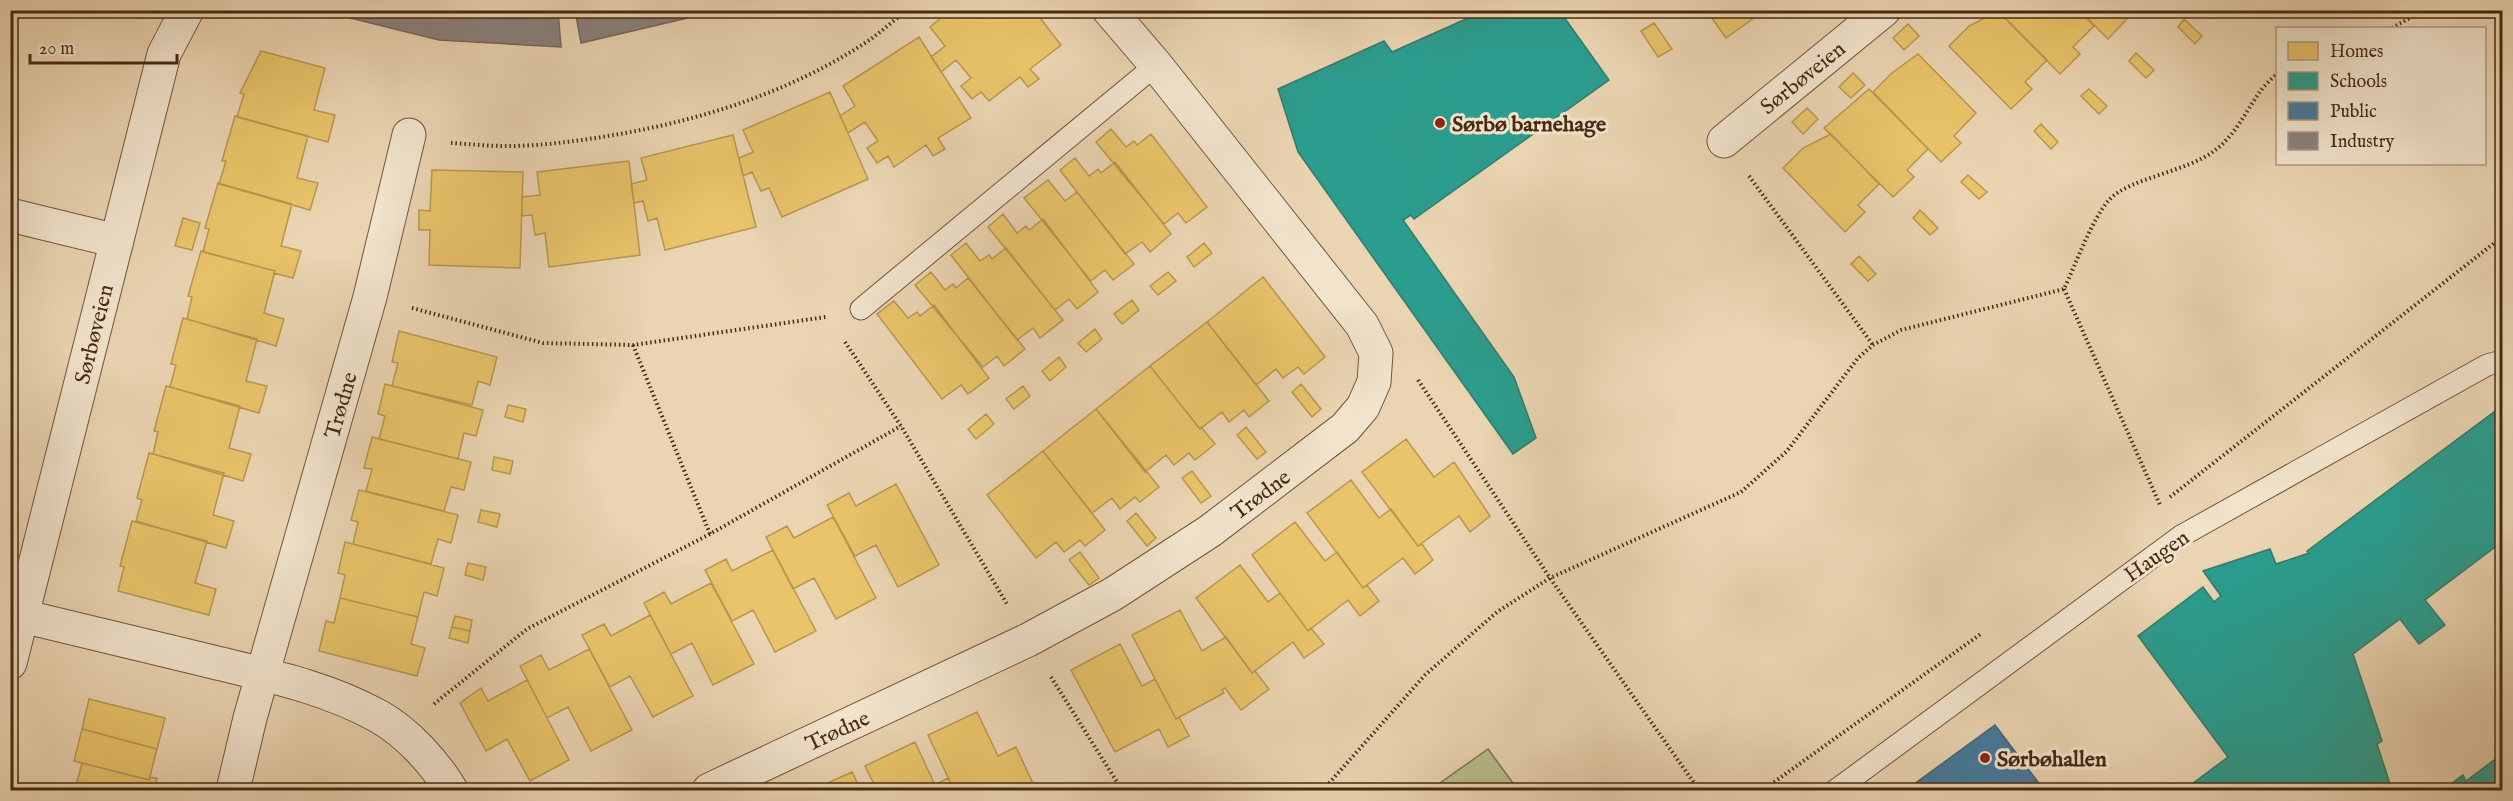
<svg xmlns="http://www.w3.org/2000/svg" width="2513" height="801" font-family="'IM FELL English',serif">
	<rect width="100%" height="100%" fill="#ead4b1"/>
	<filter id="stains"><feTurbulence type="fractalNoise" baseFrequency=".00333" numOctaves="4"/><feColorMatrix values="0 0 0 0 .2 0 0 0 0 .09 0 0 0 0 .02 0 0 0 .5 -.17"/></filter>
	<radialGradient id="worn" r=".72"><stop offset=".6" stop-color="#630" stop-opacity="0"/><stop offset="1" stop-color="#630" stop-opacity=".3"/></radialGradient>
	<path fill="#b7bd8c" stroke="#7e744e" stroke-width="1.5" d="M 1488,749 L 1518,790 L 1430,790 Z"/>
	<path fill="#e9c46a" stroke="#b8964f" stroke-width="1.5" d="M 950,10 L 1034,10 L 1061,45 L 1030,69 L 1039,79 L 1028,87 L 1020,77 L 989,101 L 981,92 L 972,99 L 961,86 L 971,78 L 956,60 L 941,72 L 931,57 L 945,46 L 930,27 Z
		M 1706,10 L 1765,10 L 1726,38 Z
		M 2079,10 L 2121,10 L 2120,12 L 2127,19 L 2108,39 Z
		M 2079,10 L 2094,26 L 2073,47 L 2080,54 L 2060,74 L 1997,10 Z
		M 1998,11 L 2047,60 L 2025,82 L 2032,89 L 2011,109 L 1949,46 L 1969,26 Z
		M 2184,19 L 2202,36 L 2195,44 L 2178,27 Z
		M 1654,23 L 1672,49 L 1658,57 L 1641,31 Z
		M 1908,24 L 1919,36 L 1904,50 L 1893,38 Z
		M 919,37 L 971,118 L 938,138 L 945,149 L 933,156 L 926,145 L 894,167 L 888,156 L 877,163 L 867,148 L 878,141 L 865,122 L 848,133 L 840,116 L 855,106 L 843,86 Z
		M 261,51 L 325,68 L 314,110 L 335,115 L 328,142 L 237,117 L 244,94 L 240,93 Z
		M 2136,53 L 2154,70 L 2146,78 L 2129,61 Z
		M 1918,54 L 1976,113 L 1954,136 L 1961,143 L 1941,162 L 1873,92 L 1892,73 Z
		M 1853,73 L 1865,85 L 1851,98 L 1839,87 Z
		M 1869,89 L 1928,149 L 1907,170 L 1914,177 L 1893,197 L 1824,128 Z
		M 2089,89 L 2107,106 L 2099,114 L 2081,96 Z
		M 830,92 L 868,179 L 782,217 L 769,188 L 761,191 L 752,172 L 743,176 L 739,158 L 753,152 L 743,130 Z
		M 1807,108 L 1818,119 L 1803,134 L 1792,122 Z
		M 235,116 L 308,136 L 297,178 L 318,183 L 310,210 L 219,184 L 226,161 L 222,161 Z
		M 2041,124 L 2058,142 L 2051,149 L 2034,131 Z
		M 1111,129 L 1126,147 L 1134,141 L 1137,145 L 1151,134 L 1207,207 L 1186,223 L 1178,213 L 1164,224 L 1096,142 Z
		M 1831,134 L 1879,184 L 1858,205 L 1865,212 L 1845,232 L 1783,168 L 1803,148 Z
		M 733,135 L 756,227 L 665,250 L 657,218 L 648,221 L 643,201 L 634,203 L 631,184 L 647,180 L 641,158 Z
		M 1075,158 L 1089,176 L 1098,169 L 1101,173 L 1115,162 L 1171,234 L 1150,252 L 1142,242 L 1125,254 L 1060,170 Z
		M 629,161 L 640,255 L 549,267 L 545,233 L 535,235 L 532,215 L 522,216 L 522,197 L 540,195 L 537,172 Z
		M 432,170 L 523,172 L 520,268 L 429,265 L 430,230 L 419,230 L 419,210 L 430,211 Z
		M 1968,175 L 1987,192 L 1979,199 L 1961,182 Z
		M 1048,180 L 1065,201 L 1077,192 L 1134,264 L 1113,280 L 1105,270 L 1091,281 L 1024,198 Z
		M 218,183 L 292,204 L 281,246 L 301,251 L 293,278 L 274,273 L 275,271 L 203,252 L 209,229 L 205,228 Z
		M 1920,210 L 1938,228 L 1930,235 L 1913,218 Z
		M 1003,214 L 1017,233 L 1026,226 L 1029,230 L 1043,219 L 1098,292 L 1077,309 L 1069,299 L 1055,310 L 988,227 Z
		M 183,218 L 200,223 L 192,250 L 175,246 Z
		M 966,243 L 980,261 L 989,255 L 992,259 L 1006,248 L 1063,320 L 1040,338 L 1033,328 L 1017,340 L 951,255 Z
		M 1204,243 L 1212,253 L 1194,267 L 1187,257 Z
		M 201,251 L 275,271 L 264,313 L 284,319 L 276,346 L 187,319 L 192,297 L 188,296 Z
		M 1859,256 L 1876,274 L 1868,281 L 1851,264 Z
		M 931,272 L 945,290 L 953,284 L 956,288 L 968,278 L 1025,349 L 1004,366 L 997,356 L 983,367 L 915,285 Z
		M 1168,272 L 1176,281 L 1158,295 L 1150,286 Z
		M 1263,277 L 1325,357 L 1304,374 L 1298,367 L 1283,378 L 1276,369 L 1256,385 L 1207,322 Z
		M 1132,300 L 1139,310 L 1122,324 L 1114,314 Z
		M 894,301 L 908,318 L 917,312 L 920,316 L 934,305 L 989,378 L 968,394 L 961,385 L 942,399 L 877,314 Z
		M 183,318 L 257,339 L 246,381 L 267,386 L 259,413 L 170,387 L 176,365 L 171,364 Z
		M 1207,322 L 1269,401 L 1249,417 L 1244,410 L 1229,422 L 1222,412 L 1200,429 L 1150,366 Z
		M 1095,329 L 1102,339 L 1086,352 L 1078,343 Z
		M 399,331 L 497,357 L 490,385 L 478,381 L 472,405 L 392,386 L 398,363 L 392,362 Z
		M 1059,357 L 1066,367 L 1050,381 L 1042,371 Z
		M 1150,366 L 1200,429 L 1201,427 L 1215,444 L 1195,460 L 1189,453 L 1174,465 L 1166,455 L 1145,472 L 1096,409 Z
		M 385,384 L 483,410 L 476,436 L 464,433 L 458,459 L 379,439 L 385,416 L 378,414 Z
		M 1301,384 L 1321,409 L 1312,417 L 1292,392 Z
		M 166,386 L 240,406 L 229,448 L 251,454 L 243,481 L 153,454 L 158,432 L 154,431 Z
		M 1023,386 L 1030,396 L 1014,409 L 1006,399 Z
		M 508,405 L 526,409 L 523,422 L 505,417 Z
		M 1096,409 L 1159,487 L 1140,502 L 1135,497 L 1120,509 L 1112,498 L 1092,513 L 1043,451 Z
		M 986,414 L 994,424 L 976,439 L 968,429 Z
		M 1246,427 L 1266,452 L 1257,459 L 1237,435 Z
		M 372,437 L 471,462 L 464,490 L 451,487 L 444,511 L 366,491 L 372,469 L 364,468 Z
		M 1406,439 L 1434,477 L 1454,462 L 1490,516 L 1470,532 L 1459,516 L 1418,546 L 1362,472 Z
		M 1043,451 L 1105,530 L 1085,546 L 1080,540 L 1064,552 L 1056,542 L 1036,558 L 987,495 Z
		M 149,453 L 224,473 L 213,515 L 234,521 L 226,548 L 136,521 L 142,500 L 137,498 Z
		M 494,457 L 513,461 L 510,474 L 492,470 Z
		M 1192,471 L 1211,496 L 1201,503 L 1182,478 Z
		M 1351,480 L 1379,518 L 1391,509 L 1418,546 L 1422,544 L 1433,560 L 1415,574 L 1403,558 L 1363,588 L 1307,513 Z
		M 896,484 L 939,565 L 898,587 L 876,545 L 855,556 L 827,505 L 849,493 L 856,506 Z
		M 359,490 L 458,515 L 451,543 L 438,539 L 431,564 L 353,544 L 358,522 L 351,520 Z
		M 481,510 L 500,514 L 497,527 L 478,522 Z
		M 1136,513 L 1156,538 L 1147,546 L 1127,521 Z
		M 833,517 L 876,598 L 836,619 L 814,578 L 793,589 L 766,537 L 787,526 L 794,538 Z
		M 132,521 L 207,541 L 195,583 L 216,589 L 209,615 L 118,591 L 124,567 L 120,566 Z
		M 1295,522 L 1325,561 L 1337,552 L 1363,588 L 1367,585 L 1379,601 L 1360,616 L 1348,600 L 1308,631 L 1252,555 Z
		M 345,542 L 444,568 L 437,596 L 424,592 L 418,617 L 340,598 L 345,575 L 338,573 Z
		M 773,550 L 816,631 L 775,652 L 753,610 L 732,621 L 705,570 L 726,559 L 732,571 Z
		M 1080,552 L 1099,578 L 1089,585 L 1069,560 Z
		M 468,563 L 486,567 L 483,580 L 465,575 Z
		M 1240,565 L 1268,602 L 1280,593 L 1308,631 L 1311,628 L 1324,644 L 1304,658 L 1293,642 L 1252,673 L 1196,598 Z
		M 711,583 L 754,664 L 713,685 L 692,643 L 671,654 L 644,603 L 664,592 L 671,604 Z
		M 340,598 L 418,617 L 411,644 L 425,648 L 417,676 L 319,651 L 326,621 L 334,623 Z
		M 1180,610 L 1202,651 L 1226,637 L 1252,673 L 1255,671 L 1269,689 L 1241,710 L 1225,688 L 1222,690 L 1224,693 L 1176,719 L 1132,635 Z
		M 650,615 L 693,696 L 653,717 L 630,676 L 610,687 L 582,635 L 604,624 L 611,636 Z
		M 455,616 L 472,620 L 470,631 L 452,627 Z
		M 452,627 L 470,631 L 468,643 L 449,638 Z
		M 1120,644 L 1142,686 L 1155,679 L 1176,719 L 1179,717 L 1189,736 L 1168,747 L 1159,729 L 1115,752 L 1071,670 Z
		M 589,649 L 632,730 L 591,751 L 568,707 L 547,718 L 520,666 L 541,655 L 549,670 Z
		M 527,680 L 569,760 L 530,781 L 507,739 L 486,751 L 460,703 L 481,688 L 488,701 Z
		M 89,699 L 165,718 L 157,749 L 82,729 Z
		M 977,712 L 998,756 L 1016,747 L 1036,790 L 954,790 L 928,735 Z
		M 82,729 L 157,749 L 149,780 L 74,761 Z
		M 915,742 L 935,785 L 948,778 L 954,790 L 877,790 L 865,766 Z
		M 82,763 L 149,780 L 150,777 L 157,778 L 154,790 L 75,790 Z
		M 852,772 L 861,790 L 812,790 Z"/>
	<path fill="#2a9d8f" stroke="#327a69" stroke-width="1.5" d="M 1486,10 L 1559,10 L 1609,80 L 1414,219 L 1411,215 L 1403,220 L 1514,377 L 1536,438 L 1513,454 L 1298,152 L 1278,89 L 1384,41 L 1392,52 Z
		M 2502,406 L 2502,542 L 2425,600 L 2445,625 L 2419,644 L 2400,619 L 2353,654 L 2382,741 L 2377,744 L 2392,790 L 2253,790 L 2249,786 L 2243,790 L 2190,790 L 2188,787 L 2228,757 L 2138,636 L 2203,587 L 2214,602 L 2221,596 L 2203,571 L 2270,549 L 2276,564 L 2309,553 L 2307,551 Z
		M 2502,754 L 2502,790 L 2443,790 L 2463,775 L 2466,781 Z"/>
	<path fill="#457b9d" stroke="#456373" stroke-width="1.5" d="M 1995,725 L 2044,790 L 1906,790 Z"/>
	<path fill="#8a817c" stroke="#76675c" stroke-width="1.5" d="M 352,10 L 558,10 L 561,47 L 439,40 L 350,18 Z
		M 575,10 L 709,10 L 696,16 L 581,43 Z"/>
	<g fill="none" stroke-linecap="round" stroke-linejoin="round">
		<g stroke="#6f5439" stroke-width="23">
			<path id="lane" d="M 861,309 L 1156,65
				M 1836,790 L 2181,536 L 2487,365 L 2502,361"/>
		</g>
		<g stroke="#6f5439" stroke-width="35">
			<path id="street" d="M 1724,141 L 1884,10
				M 10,215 L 117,241
				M 22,616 C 84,631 147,646 209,661 C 266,675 326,687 378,716 C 407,732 435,763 451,790
				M 10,663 L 164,54 L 187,10
				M 233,790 L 250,718 L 370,297 L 409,135
				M 709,790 L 1028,640 L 1113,594 L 1210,531 L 1345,428 L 1363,407 L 1374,382 L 1376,353 L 1362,325 L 1156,65 L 1109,10"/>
		</g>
		<path stroke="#462a11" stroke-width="4" stroke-dasharray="1.5 3" stroke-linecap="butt" d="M 2392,28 L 2424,10
			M 451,143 C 469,144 488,146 506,146 C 538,146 570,142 602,137 C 696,122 791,93 871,39 C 883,30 895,20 906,10
			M 1749,176 L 1873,345
			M 2064,289 L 2160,505
			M 412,308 L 543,343 L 633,345 L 826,317
			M 845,342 L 901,426 L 1007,604
			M 633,345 L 710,534
			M 1418,380 L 1550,578 L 1699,790
			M 2170,497 L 2502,237
			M 1051,677 L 1122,790
			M 434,704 L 527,629 L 710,534 L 901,426
			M 1323,790 L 1425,675 L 1497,612 L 1550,578 L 1741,492 L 1787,451 L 1858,358 L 1873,345 L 1901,330 L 2064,289 C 2076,264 2092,218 2110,199 C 2130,178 2186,172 2214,151 C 2234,137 2245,113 2259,93 C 2264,86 2271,79 2278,73
			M 1763,790 L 1982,633"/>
		<use href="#lane" stroke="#f1e3cc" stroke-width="21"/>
		<use href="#street" stroke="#f1e3cc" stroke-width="33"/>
	</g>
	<g fill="#8f2418" stroke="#f1e3cc" stroke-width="2">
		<circle cx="1440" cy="123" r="6"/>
		<circle cx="1985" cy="758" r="6"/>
	</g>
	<g text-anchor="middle" stroke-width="6" stroke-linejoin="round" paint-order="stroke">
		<g font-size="22" fill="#462a11" stroke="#f1e3cc">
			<text transform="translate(1802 77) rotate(-39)" y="8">Sørbøveien</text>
			<text transform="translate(93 334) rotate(-76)" y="8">Sørbøveien</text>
			<text transform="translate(340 405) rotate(-74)" y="8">Trødne</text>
			<text transform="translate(1260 494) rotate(-37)" y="8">Trødne</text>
			<text transform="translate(2156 555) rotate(-35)" y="8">Haugen</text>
			<text transform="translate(837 730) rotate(-25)" y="8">Trødne</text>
		</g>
		<g font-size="22" font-weight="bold" fill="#462a11" stroke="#f1e3cc" text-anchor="start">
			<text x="1452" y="131">Sørbø barnehage</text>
			<text x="1997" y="766">Sørbøhallen</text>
		</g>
	</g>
	<rect width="2513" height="801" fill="none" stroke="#ead4b1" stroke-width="36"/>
	<rect x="12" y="12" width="2489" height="777" fill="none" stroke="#462a11" stroke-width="3"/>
	<rect x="18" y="18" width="2477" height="765" fill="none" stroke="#462a11" stroke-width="1.5"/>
	<rect x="2276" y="27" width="210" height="138" fill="#f1e3cc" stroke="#ad9981" stroke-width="1.5"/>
	<rect x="2288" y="42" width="30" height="18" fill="#e9c46a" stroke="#ad9981" stroke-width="1.5"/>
	<text x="2330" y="57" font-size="18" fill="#462a11">Homes</text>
	<rect x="2288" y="72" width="30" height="18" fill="#2a9d8f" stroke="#ad9981" stroke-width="1.5"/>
	<text x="2330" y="87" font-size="18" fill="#462a11">Schools</text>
	<rect x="2288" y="102" width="30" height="18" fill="#457b9d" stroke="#ad9981" stroke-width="1.5"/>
	<text x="2330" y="117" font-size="18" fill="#462a11">Public</text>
	<rect x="2288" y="132" width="30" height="18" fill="#8a817c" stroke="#ad9981" stroke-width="1.5"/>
	<text x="2330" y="147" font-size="18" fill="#462a11">Industry</text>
	<path d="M30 54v9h147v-9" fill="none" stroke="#462a11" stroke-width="3"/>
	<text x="39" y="54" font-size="18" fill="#462a11" stroke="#f1e3cc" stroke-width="4.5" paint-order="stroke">20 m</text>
	<rect width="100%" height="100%" filter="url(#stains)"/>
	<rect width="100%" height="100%" fill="url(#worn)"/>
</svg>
